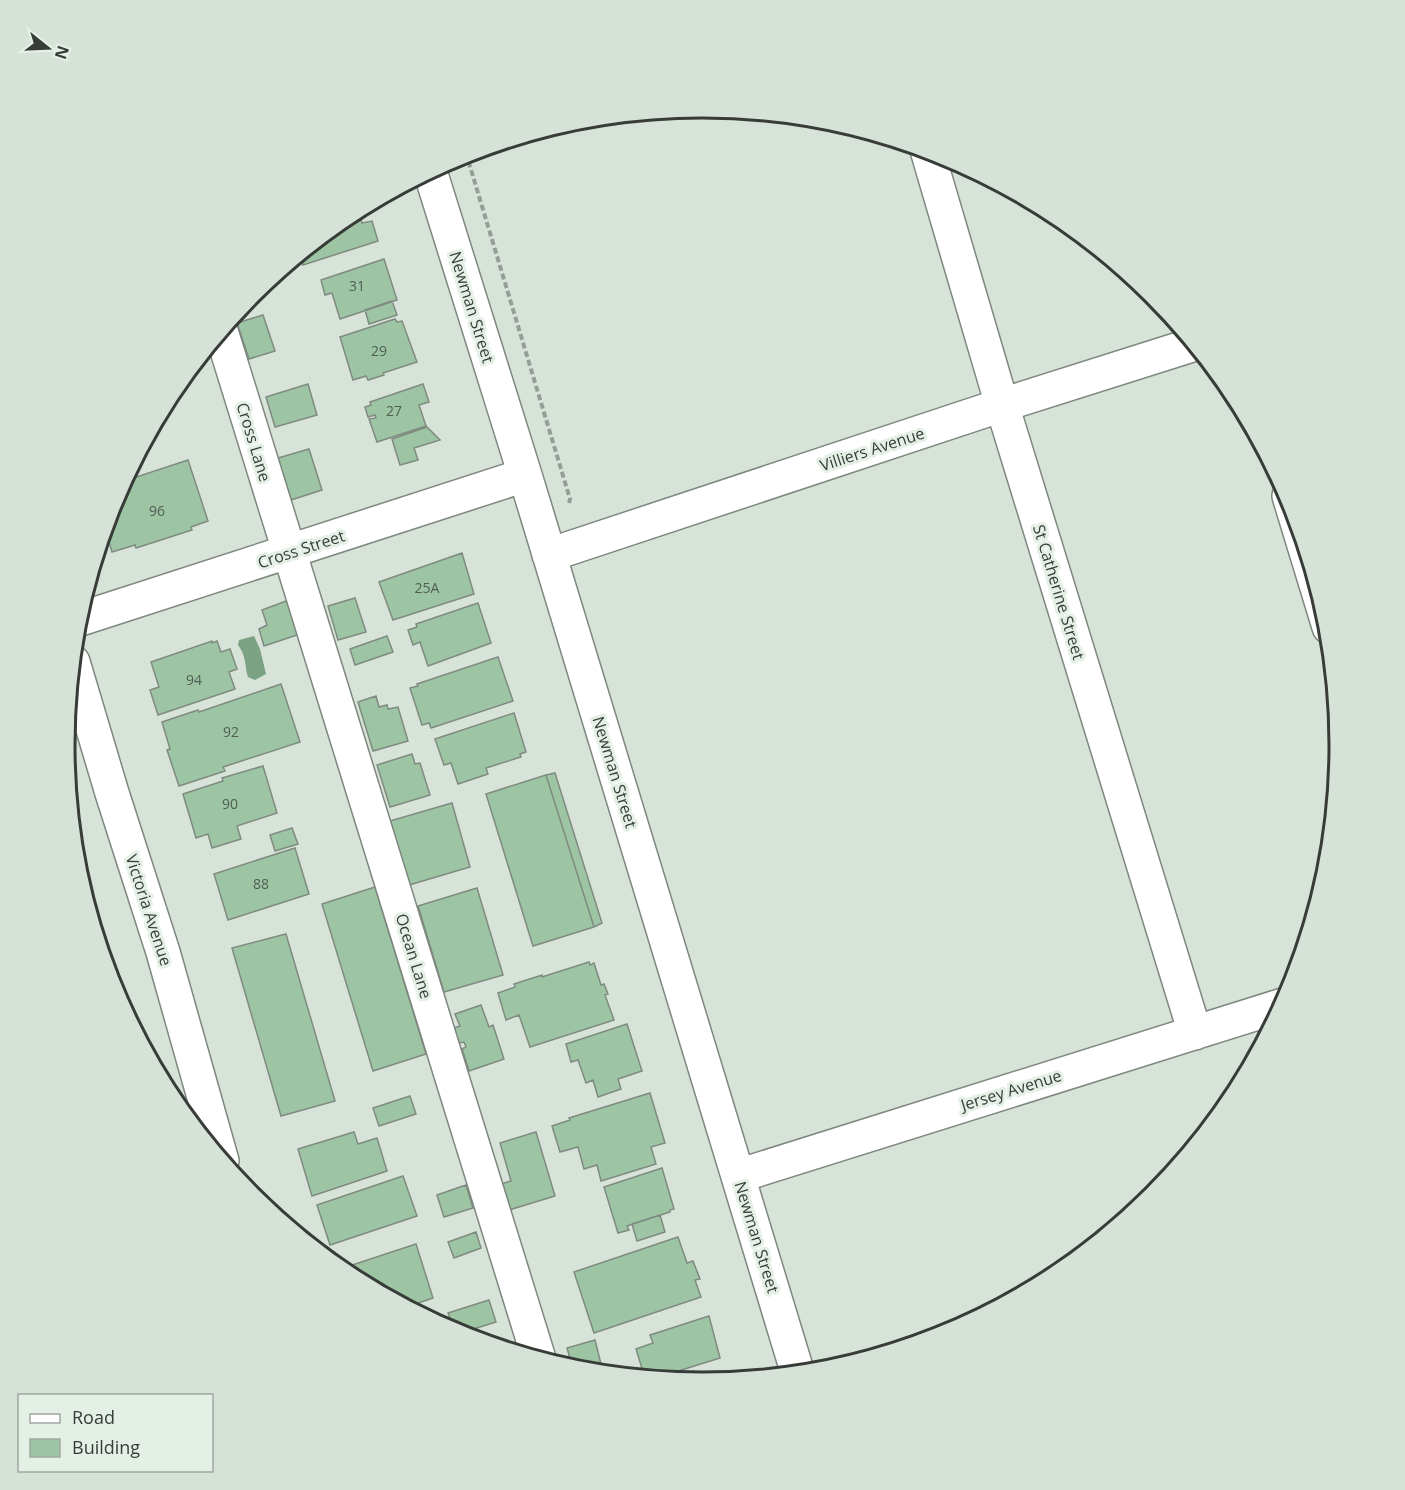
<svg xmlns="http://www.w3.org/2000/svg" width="1405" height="1490" font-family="'Open Sans',sans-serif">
	<rect width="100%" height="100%" fill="#d7e3d8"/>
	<path fill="#7ba282" d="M 254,636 L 260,649 L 266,674 L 255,680 L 248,677 C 244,663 247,658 238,645 L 239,640 Z"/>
	<path fill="#9dc5a4" stroke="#7f8a80" stroke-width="1.5" d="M 358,209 L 362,223 L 372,221 L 378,241 L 303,265 L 300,254 L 348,214 Z
		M 384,259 L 397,300 L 340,319 L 332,293 L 325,295 L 321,280 Z
		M 392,301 L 397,315 L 369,324 L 365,310 Z
		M 263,315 L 275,351 L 249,359 L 237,323 Z
		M 395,319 L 397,322 L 402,321 L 417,362 L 383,373 L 384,375 L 368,380 L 366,376 L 353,380 L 340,337 Z
		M 308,384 L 317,415 L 275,427 L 266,397 Z
		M 423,384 L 429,402 L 419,405 L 426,426 L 377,442 L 369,419 L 376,418 L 375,415 L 368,417 L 365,407 L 371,405 L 370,402 Z
		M 427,427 L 440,440 L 414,448 L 418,460 L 400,465 L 392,439 Z
		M 144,443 L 147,451 L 138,454 Z
		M 309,449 L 322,490 L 291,500 L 278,458 Z
		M 137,456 L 141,467 L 134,470 L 135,473 L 127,476 Z
		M 188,460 L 208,521 L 191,527 L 192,530 L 136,548 L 135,545 L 112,552 L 105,529 L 113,501 L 124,481 Z
		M 462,553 L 474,594 L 393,620 L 379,582 Z
		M 355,598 L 366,632 L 338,640 L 328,606 Z
		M 289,600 L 300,634 L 264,646 L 259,629 L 267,625 L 262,610 Z
		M 478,603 L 491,643 L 428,666 L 420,642 L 413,645 L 408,630 L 417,627 L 416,624 Z
		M 387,636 L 393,652 L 355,665 L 350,649 Z
		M 212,641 L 212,643 L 217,641 L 221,652 L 230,649 L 237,669 L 229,672 L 235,689 L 158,715 L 150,690 L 159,687 L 151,662 Z
		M 498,657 L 513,701 L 431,728 L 429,723 L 422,725 L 410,688 L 418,686 L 417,684 Z
		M 281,684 L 300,742 L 223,767 L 225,771 L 179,786 L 167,750 L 170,749 L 162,722 L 198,710 L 199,712 Z
		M 376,696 L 379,707 L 387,705 L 388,709 L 398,707 L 408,741 L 373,751 L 358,702 Z
		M 514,713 L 526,752 L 520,754 L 521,757 L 486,768 L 488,774 L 458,784 L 451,763 L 444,765 L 435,739 Z
		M 412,754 L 415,764 L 420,763 L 430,795 L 390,807 L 377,765 Z
		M 263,766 L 277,813 L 237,826 L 241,839 L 212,848 L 208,834 L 196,838 L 183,794 L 223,781 L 222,778 Z
		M 555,773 L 602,923 L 594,927 L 546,775 Z
		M 546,775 L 594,927 L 533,946 L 486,794 Z
		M 452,803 L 470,867 L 409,885 L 390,821 Z
		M 292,828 L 298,844 L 275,851 L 270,835 Z
		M 295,848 L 309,894 L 228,920 L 214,874 Z
		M 375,887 L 426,1054 L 373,1071 L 322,904 Z
		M 477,888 L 503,975 L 444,992 L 418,906 Z
		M 286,934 L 335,1101 L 281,1116 L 232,948 Z
		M 589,962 L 590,965 L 594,963 L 601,985 L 604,984 L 608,994 L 605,995 L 614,1020 L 530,1047 L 519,1015 L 506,1020 L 498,993 L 515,987 L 514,984 L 542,975 L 542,977 Z
		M 481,1005 L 489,1027 L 493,1025 L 504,1059 L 469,1071 L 462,1049 L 466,1047 L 464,1042 L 459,1043 L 454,1028 L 460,1026 L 455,1014 Z
		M 627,1024 L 642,1071 L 618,1079 L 621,1089 L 598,1097 L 593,1080 L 586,1083 L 578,1060 L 571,1062 L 566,1044 Z
		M 650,1093 L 665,1143 L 651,1147 L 656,1164 L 601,1181 L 597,1165 L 584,1169 L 578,1147 L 560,1152 L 552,1126 L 570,1120 L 569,1118 Z
		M 410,1096 L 416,1114 L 379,1126 L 373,1108 Z
		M 354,1132 L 358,1144 L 377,1138 L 387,1171 L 312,1196 L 298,1149 Z
		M 536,1132 L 555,1196 L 509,1210 L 501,1184 L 511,1181 L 500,1143 Z
		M 662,1168 L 674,1209 L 670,1210 L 670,1212 L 627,1226 L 629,1230 L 618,1233 L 604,1187 Z
		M 403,1176 L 417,1216 L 330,1245 L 317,1205 Z
		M 466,1185 L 473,1208 L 444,1217 L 437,1195 Z
		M 660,1215 L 665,1232 L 637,1241 L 632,1224 Z
		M 476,1232 L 481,1248 L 454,1258 L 448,1242 Z
		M 678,1237 L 687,1263 L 693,1261 L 700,1279 L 695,1280 L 701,1297 L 594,1333 L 574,1272 Z
		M 416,1244 L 433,1298 L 407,1307 L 348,1275 L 340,1269 Z
		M 489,1300 L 496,1322 L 458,1334 L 455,1332 L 448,1313 Z
		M 709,1316 L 720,1358 L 672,1373 L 664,1374 L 662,1370 L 644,1375 L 636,1349 L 653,1343 L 650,1335 Z
		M 595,1340 L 602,1368 L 589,1372 L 573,1369 L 567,1348 Z"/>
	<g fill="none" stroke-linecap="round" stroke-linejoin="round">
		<g stroke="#7d877e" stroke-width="36">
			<path id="minor" d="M 927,150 L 1002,405 L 1195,1033
				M 430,171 L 525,475 L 798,1374
				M 221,331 L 539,1359
				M 1289,496 L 1329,627
				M 549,555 L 1002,405 L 1195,344
				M 77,620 L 525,475
				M 73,662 L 112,793 L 163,952 L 222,1161
				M 738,1176 L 1283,1005"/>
		</g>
		<path stroke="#959e96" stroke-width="4" stroke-dasharray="6 3" stroke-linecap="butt" d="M 466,153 L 570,499 L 569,503"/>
		<use href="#minor" stroke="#fff" stroke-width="33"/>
	</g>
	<g text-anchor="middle" stroke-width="6" stroke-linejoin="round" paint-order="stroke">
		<g font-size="14" fill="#505e53">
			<text x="357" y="291">31</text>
			<text x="379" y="356">29</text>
			<text x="394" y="416">27</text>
			<text x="157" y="516">96</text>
			<text x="427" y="593">25A</text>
			<text x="194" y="685">94</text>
			<text x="231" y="737">92</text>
			<text x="230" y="809">90</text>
			<text x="261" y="889">88</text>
		</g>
		<g font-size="16" fill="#373c38" stroke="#e4f0e6">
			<text transform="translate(472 307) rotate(73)" y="6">Newman Street</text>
			<text transform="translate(254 442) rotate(73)" y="6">Cross Lane</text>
			<text transform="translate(872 449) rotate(-18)" y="6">Villiers Avenue</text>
			<text transform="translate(301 549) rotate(-18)" y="6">Cross Street</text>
			<text transform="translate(1059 592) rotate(73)" y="6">St Catherine Street</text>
			<text transform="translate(615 772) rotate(73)" y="6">Newman Street</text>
			<text transform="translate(149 910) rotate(72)" y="6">Victoria Avenue</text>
			<text transform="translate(414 956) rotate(73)" y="6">Ocean Lane</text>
			<text transform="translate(1011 1090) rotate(-17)" y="6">Jersey Avenue</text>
			<text transform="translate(757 1237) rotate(73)" y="6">Newman Street</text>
		</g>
	</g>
	<path d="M0 0H1405V1490H0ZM75 745a627 627 0 1 1 1254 0a627 627 0 1 1-1254 0Z" fill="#d6e2d8" fill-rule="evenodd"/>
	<path fill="none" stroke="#373c38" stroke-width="3" d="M75 745a627 627 0 1 1 1254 0a627 627 0 1 1-1254 0Z"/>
	<rect x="18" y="1394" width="195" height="78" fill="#e4f0e6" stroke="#9fa8a0" stroke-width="1.5"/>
	<rect x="30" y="1414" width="30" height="9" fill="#ffffff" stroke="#9fa8a0" stroke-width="1.5"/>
	<text x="72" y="1424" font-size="18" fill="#373c38">Road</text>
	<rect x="30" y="1439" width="30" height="18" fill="#9dc5a4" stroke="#9fa8a0" stroke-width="1.5"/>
	<text x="72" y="1454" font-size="18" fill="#373c38">Building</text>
	<g transform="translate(48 48) rotate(108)" stroke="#e4f0e6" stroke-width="4.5" paint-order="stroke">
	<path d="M0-4.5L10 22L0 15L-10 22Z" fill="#373c38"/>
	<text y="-9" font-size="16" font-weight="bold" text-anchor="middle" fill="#373c38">N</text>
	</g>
</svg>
